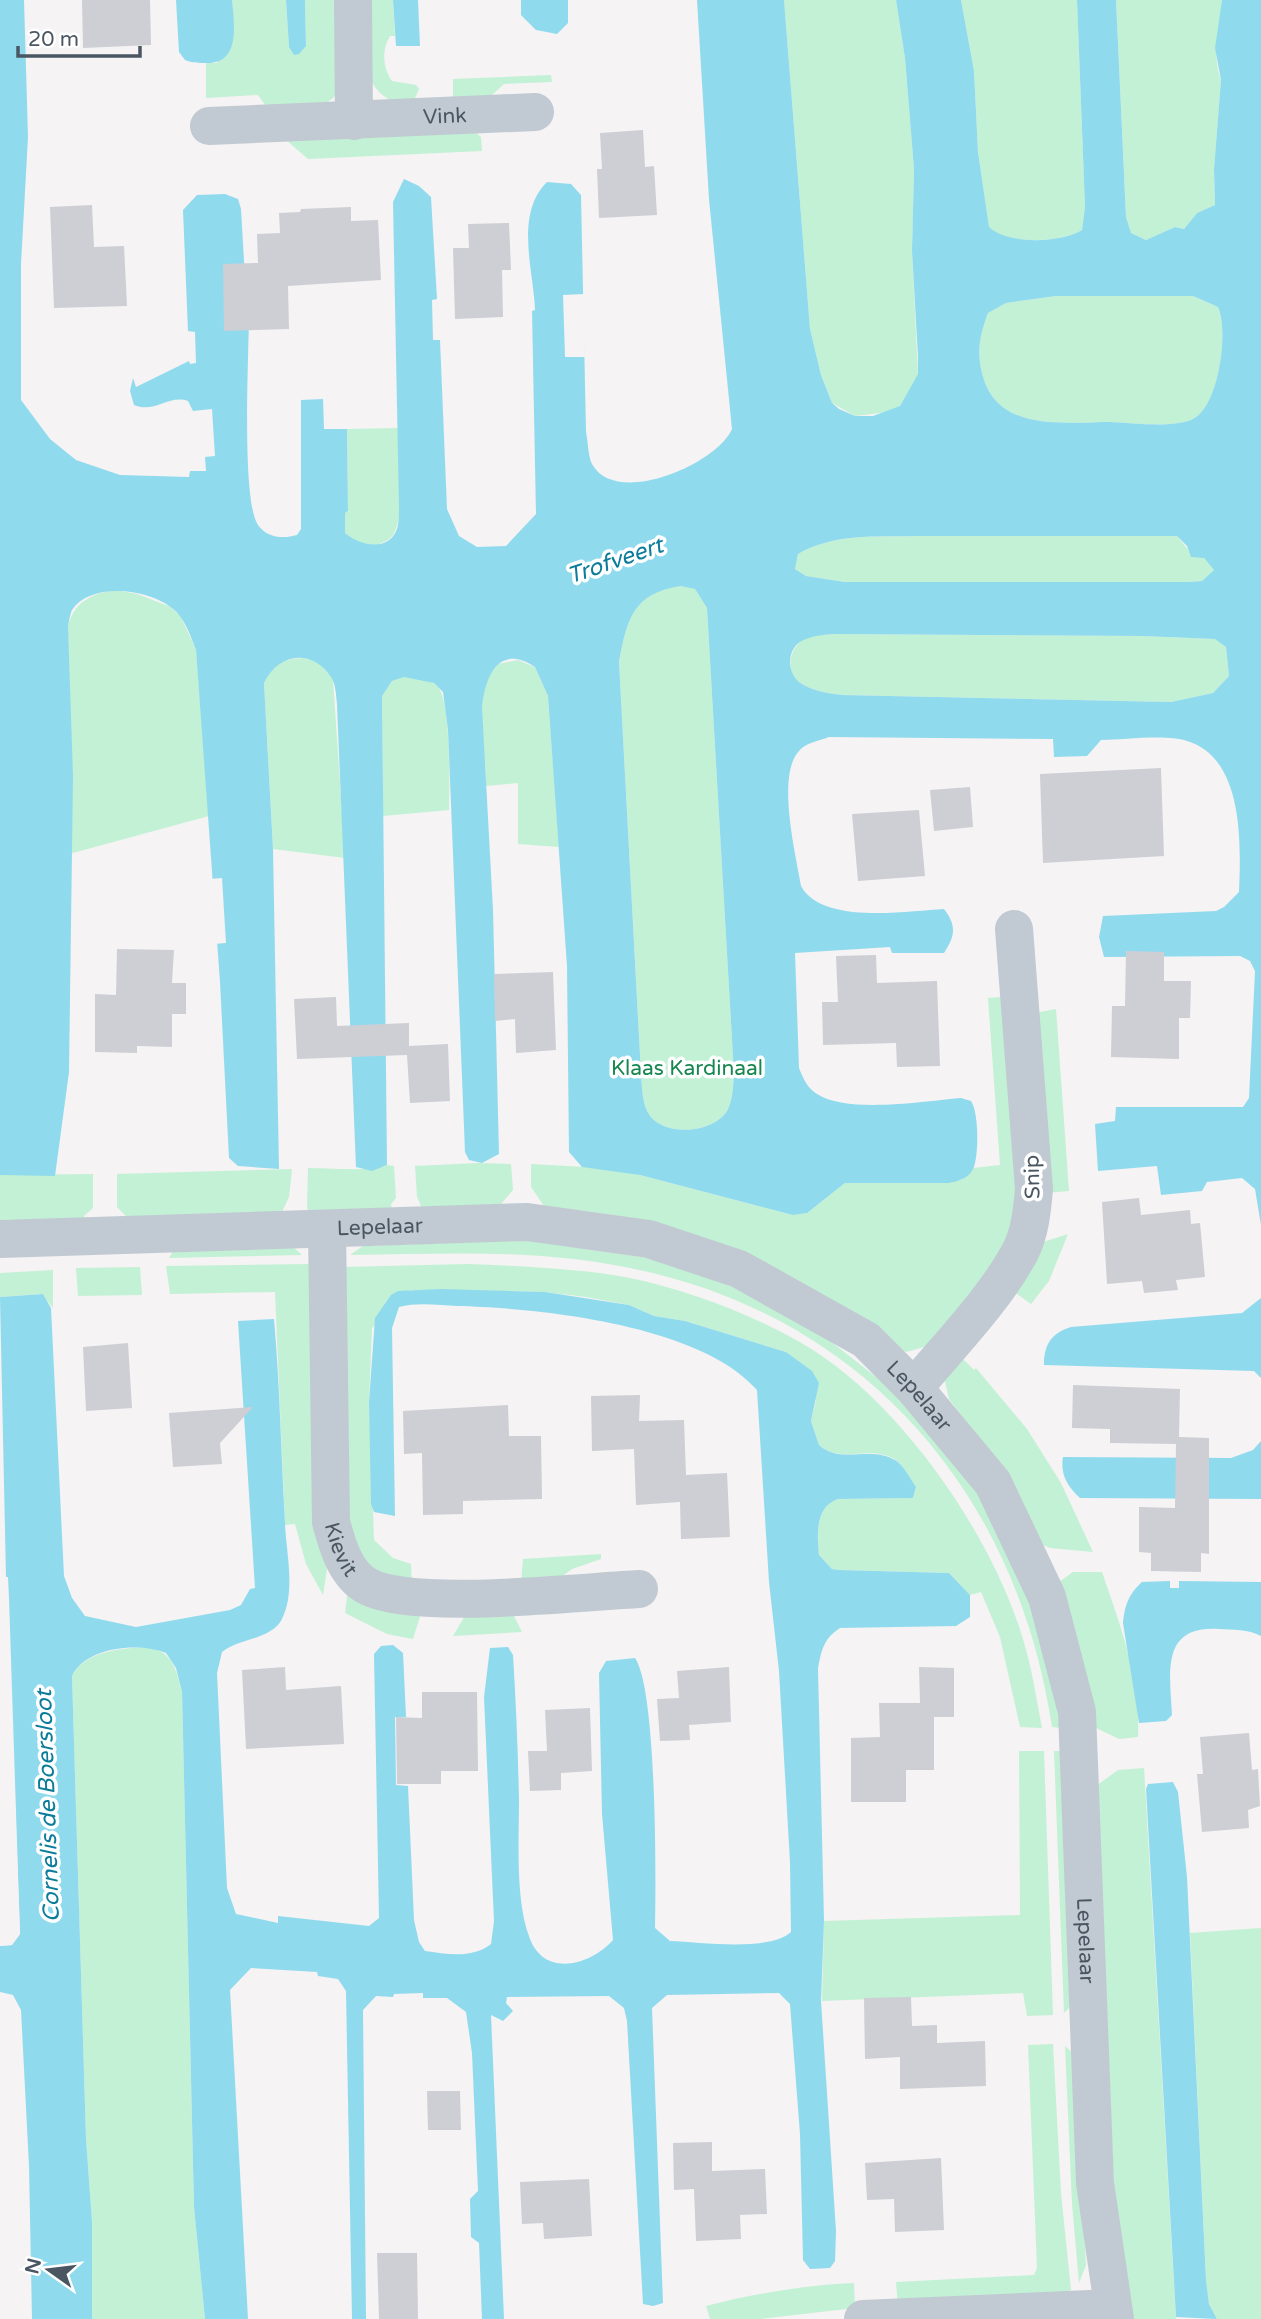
<svg xmlns="http://www.w3.org/2000/svg" width="1261" height="2319" font-family="'Varela Round',sans-serif">
	<rect width="100%" height="100%" fill="#f5f3f3"/>
	<path fill="#c3f1d5" d="M 232,0 L 286,0 L 289,47 L 306,46 L 305,0 L 342,0 L 338,92 C 324,113 294,110 271,113 L 258,95 L 206,98 L 206,63 L 217,63 L 233,22 Z
		M 363,0 L 393,0 L 395,36 L 390,36 C 381,51 383,68 392,81 L 416,85 L 419,89 L 412,105 C 354,101 366,43 363,0 Z
		M 784,0 L 896,0 L 905,58 L 914,169 L 912,251 L 918,375 L 900,406 L 889,412 L 855,416 L 832,403 L 821,375 L 810,329 Z
		M 961,0 L 1077,0 L 1085,207 L 1082,230 C 1060,243 1009,245 989,228 L 978,152 L 974,71 Z
		M 1116,0 L 1222,0 C 1220,27 1211,53 1221,80 L 1214,169 L 1215,205 L 1197,213 L 1184,229 L 1175,227 L 1146,240 L 1131,233 L 1126,217 Z
		M 551,75 L 552,82 L 504,84 L 484,102 L 453,103 L 453,79 Z
		M 469,127 L 481,137 L 482,151 L 308,159 L 285,139 Z
		M 1056,296 L 1193,296 L 1218,307 C 1229,332 1219,409 1191,420 C 1168,428 1134,423 1110,422 C 1067,422 1001,432 984,380 C 976,355 979,337 988,313 L 1006,303 Z
		M 398,428 C 399,455 406,507 395,531 C 392,539 386,541 379,544 C 366,549 354,541 345,533 L 345,513 L 348,511 L 347,429 Z
		M 917,536 L 1177,536 L 1190,552 L 1204,558 L 1214,570 L 1202,581 L 1189,582 L 845,582 L 806,576 L 795,569 L 798,554 C 834,533 876,537 917,536 Z
		M 681,585 L 695,589 L 707,608 L 734,1074 C 733,1085 733,1101 727,1111 C 713,1133 667,1137 650,1116 C 642,1105 642,1087 641,1074 L 619,662 C 627,619 633,593 681,585 Z
		M 116,590 L 137,594 L 171,607 L 181,617 L 196,650 L 209,816 L 69,854 L 68,626 C 74,602 92,593 116,590 Z
		M 832,634 L 1142,636 L 1216,639 L 1226,647 L 1229,676 L 1213,693 L 1171,702 L 842,695 C 828,693 811,691 799,682 C 783,669 791,643 809,637 C 816,634 825,635 832,634 Z
		M 303,658 L 318,662 L 333,679 L 345,858 L 273,849 L 264,683 C 273,664 283,659 303,658 Z
		M 518,660 L 535,667 L 548,696 L 559,847 L 518,844 L 518,783 L 486,786 C 487,747 468,695 498,664 Z
		M 404,677 C 415,678 428,677 436,685 C 452,697 449,787 449,810 L 383,816 L 382,695 L 392,681 Z
		M 1000,997 L 1009,1011 L 1017,1233 L 935,1344 L 906,1352 L 650,1223 L 607,1214 L 544,1206 L 531,1187 L 531,1164 L 603,1168 L 640,1175 L 793,1215 L 807,1213 L 845,1183 L 949,1183 L 963,1179 L 973,1168 L 1000,1165 L 988,998 Z
		M 1056,1009 L 1069,1191 L 1045,1193 L 1035,1013 Z
		M 478,1163 L 511,1164 L 513,1190 L 501,1204 L 423,1210 L 417,1197 L 415,1166 Z
		M 387,1165 L 394,1166 L 396,1198 L 391,1204 L 392,1210 L 312,1212 L 307,1209 L 308,1168 C 324,1168 377,1172 387,1165 Z
		M 292,1169 L 289,1197 L 281,1214 L 129,1219 L 117,1207 L 117,1174 Z
		M 93,1174 L 93,1208 L 84,1216 L 85,1221 L 0,1223 L 0,1175 Z
		M 1068,1234 L 1049,1281 L 1031,1304 L 1010,1289 L 1037,1244 Z
		M 522,1240 L 656,1259 L 744,1291 L 820,1333 L 894,1391 L 978,1492 L 1014,1560 L 1050,1660 L 1060,1728 L 1052,1727 C 1016,1487 857,1307 614,1265 C 526,1249 439,1254 350,1255 L 363,1246 Z
		M 290,1244 L 302,1255 L 169,1258 L 175,1248 Z
		M 310,1264 L 329,1556 L 323,1595 L 306,1564 L 295,1524 L 285,1525 L 275,1292 L 170,1294 L 166,1266 Z
		M 467,1264 C 521,1266 577,1268 630,1278 C 687,1290 748,1313 798,1341 C 899,1397 997,1540 1026,1650 C 1033,1675 1037,1702 1042,1728 L 1020,1727 L 1000,1637 L 981,1592 L 970,1595 L 949,1573 L 839,1570 L 832,1569 L 819,1555 C 817,1534 815,1507 838,1499 L 913,1498 L 916,1488 C 910,1480 904,1466 897,1461 C 872,1443 841,1465 819,1445 L 811,1421 L 816,1400 L 786,1352 L 685,1321 L 654,1316 L 629,1305 L 586,1297 L 545,1292 L 410,1290 L 372,1328 L 369,1402 L 374,1540 L 393,1558 L 411,1564 L 412,1589 L 372,1574 L 350,1541 L 342,1267 Z
		M 140,1267 L 142,1295 L 78,1296 L 76,1268 Z
		M 53,1270 L 53,1308 L 42,1294 L 0,1297 L 0,1273 Z
		M 957,1353 L 974,1370 L 976,1368 L 1027,1429 L 1061,1483 L 1093,1552 L 1050,1548 L 1043,1545 L 993,1457 L 949,1399 L 944,1377 Z
		M 601,1554 L 601,1559 L 572,1569 L 555,1582 L 521,1583 L 523,1559 Z
		M 1073,1572 L 1102,1572 C 1120,1624 1141,1681 1138,1737 L 1119,1739 L 1094,1727 L 1059,1582 Z
		M 349,1582 L 421,1613 L 413,1639 L 387,1634 L 345,1613 Z
		M 510,1608 L 522,1632 L 453,1636 L 469,1609 Z
		M 151,1647 C 174,1655 176,1670 182,1692 L 194,2207 L 205,2319 L 92,2319 L 92,2221 L 86,2139 L 72,1676 C 85,1650 124,1648 151,1647 Z
		M 1019,1751 L 1044,1751 L 1053,2015 L 1027,2016 L 1023,1993 L 822,2001 L 824,1921 L 1020,1915 Z
		M 1054,1751 L 1062,1751 L 1072,2005 L 1064,2013 Z
		M 1144,1768 L 1176,2319 L 1133,2319 L 1114,2186 L 1096,1786 L 1118,1770 Z
		M 1261,1928 L 1261,2319 L 1217,2319 L 1209,2304 L 1206,2280 L 1190,1933 Z
		M 1053,2044 L 1061,2193 L 1071,2290 L 1064,2293 L 898,2307 L 896,2282 L 1034,2275 L 1037,2268 L 1028,2045 Z
		M 1065,2046 L 1074,2054 L 1086,2265 L 1079,2283 L 1072,2204 Z
		M 854,2283 L 855,2308 L 760,2319 L 710,2319 L 706,2306 C 754,2294 804,2285 854,2283 Z"/>
	<path fill="#90daee" fill-rule="evenodd" d="M 0,0 L 24,0 L 28,137 L 21,264 L 21,400 L 50,439 L 76,460 L 120,475 L 189,477 L 190,471 L 206,471 L 205,457 L 215,456 L 212,409 L 193,411 L 188,401 C 169,394 154,414 134,405 L 130,391 L 133,378 L 136,387 L 189,361 L 190,364 L 196,363 L 195,332 L 188,331 L 183,210 L 197,195 L 225,194 L 238,199 L 241,209 L 247,313 L 249,314 C 249,353 241,499 258,525 C 267,538 283,539 297,535 L 301,529 L 301,400 L 323,399 L 324,429 L 347,429 L 348,511 L 345,513 L 345,533 C 359,545 388,553 397,529 C 399,523 399,514 399,507 L 393,202 L 404,179 L 419,186 L 431,197 L 437,299 L 432,300 L 433,340 L 440,340 L 447,509 L 459,536 L 477,547 L 506,546 L 536,514 L 532,311 L 535,310 C 534,271 514,215 547,182 L 571,184 L 581,195 L 586,432 C 588,441 588,456 592,464 C 616,508 717,464 732,429 L 709,199 L 697,0 L 784,0 L 810,329 L 821,375 L 832,403 L 839,409 L 855,416 L 873,416 L 900,406 L 918,374 L 918,357 L 912,251 L 914,169 L 905,58 L 896,0 L 961,0 L 974,71 L 978,152 L 989,227 C 1008,245 1061,243 1082,230 L 1085,207 L 1077,0 L 1116,0 L 1126,217 L 1131,233 L 1146,240 L 1175,227 L 1184,229 L 1197,213 L 1215,205 L 1214,169 L 1221,80 L 1215,48 L 1222,0 L 1261,0 L 1261,1225 L 1255,1189 L 1242,1178 L 1207,1182 L 1202,1191 L 1161,1195 L 1157,1166 L 1098,1171 L 1095,1124 L 1115,1121 L 1116,1107 L 1243,1107 L 1249,1098 L 1255,971 L 1250,961 L 1240,956 L 1104,957 L 1099,937 L 1103,916 L 1216,911 L 1224,907 L 1239,892 C 1241,844 1244,758 1187,741 C 1166,734 1124,740 1101,740 L 1087,756 L 1054,757 L 1053,739 L 829,737 C 819,741 805,743 799,751 C 776,776 796,855 801,886 C 822,925 907,911 944,909 C 957,926 955,936 944,953 L 892,953 L 890,947 L 795,953 L 799,1068 C 803,1078 807,1088 817,1094 C 847,1114 926,1101 961,1098 L 971,1101 C 979,1112 979,1157 973,1169 C 968,1179 958,1181 949,1183 L 845,1183 L 807,1213 L 793,1215 L 640,1175 L 582,1167 L 569,1152 L 567,966 L 548,696 L 535,667 C 499,643 485,676 482,707 L 493,910 L 499,1154 L 482,1163 L 469,1160 L 465,1152 L 448,730 L 443,692 L 434,683 L 404,677 L 392,681 L 382,696 L 387,1165 L 372,1171 L 356,1167 L 337,704 C 336,696 336,684 331,677 C 312,648 278,653 264,683 L 273,849 L 279,1169 L 238,1166 L 229,1158 L 220,982 L 196,650 C 190,635 185,618 172,608 C 149,589 91,581 72,610 C 70,614 69,622 68,626 L 73,776 L 69,1072 L 55,1176 L 0,1175 ZM 1056,296 L 1193,296 L 1218,307 C 1229,331 1219,409 1191,420 C 1168,428 1134,423 1110,422 C 1067,422 1001,432 984,380 C 976,355 979,337 988,313 L 1006,303 ZM 917,536 L 1177,536 L 1187,546 L 1191,557 L 1204,558 L 1214,570 L 1202,581 L 1189,582 L 845,582 L 806,576 L 795,569 L 798,554 C 834,533 876,537 917,536 ZM 681,586 L 695,589 L 707,608 L 734,1074 C 733,1085 733,1101 727,1111 C 713,1133 667,1137 650,1116 C 642,1105 642,1087 641,1074 L 619,662 C 627,619 633,593 681,586 ZM 832,634 L 1142,636 L 1215,639 L 1226,647 L 1229,676 L 1213,693 L 1171,702 L 842,695 C 828,693 811,691 799,682 C 793,677 790,669 790,662 C 791,638 813,636 832,634 Z
		M 176,0 L 232,0 C 234,24 241,63 207,63 C 199,63 192,63 185,60 L 179,52 Z
		M 286,0 L 305,0 L 306,46 L 299,54 L 294,55 L 289,47 Z
		M 393,0 L 418,0 L 420,46 L 396,46 Z
		M 521,0 L 568,0 L 568,23 L 557,34 L 536,30 L 521,15 Z
		M 441,1289 L 545,1292 L 629,1305 L 654,1316 L 685,1321 L 786,1352 L 812,1371 L 819,1383 L 811,1421 L 819,1445 C 841,1465 870,1445 895,1460 C 904,1465 910,1479 916,1487 L 913,1498 L 838,1499 C 815,1507 817,1534 819,1555 L 832,1569 L 839,1570 L 949,1573 L 970,1595 L 970,1617 L 956,1626 L 840,1628 C 824,1638 821,1651 818,1669 L 824,1921 L 821,2001 L 836,2231 L 835,2261 L 830,2268 L 810,2269 L 803,2260 L 800,2134 L 790,2004 L 779,1993 L 667,1995 L 652,2008 L 663,2303 L 653,2306 L 643,2304 L 627,2021 L 624,2008 L 609,1996 L 507,1997 L 506,2003 L 513,2011 L 503,2021 L 491,2015 L 504,2319 L 482,2319 L 479,2243 L 471,2237 L 470,2199 L 478,2191 L 472,2053 L 466,2012 L 447,1998 L 423,1998 L 423,1993 L 394,1994 L 393,1997 L 376,1996 L 363,2010 L 366,2319 L 352,2319 L 346,1991 L 338,1979 L 318,1976 L 317,1972 L 251,1968 L 230,1990 L 248,2319 L 205,2319 L 194,2207 L 182,1692 L 176,1668 L 166,1653 C 138,1642 86,1647 72,1676 L 86,2139 L 92,2221 L 92,2319 L 32,2319 L 29,2166 L 21,2010 L 13,1995 L 0,1992 L 0,1946 L 12,1945 L 20,1934 L 9,1598 L 8,1577 L 6,1577 L 0,1297 L 43,1294 L 51,1308 L 64,1576 L 72,1598 L 85,1616 L 136,1627 L 230,1610 L 241,1605 L 250,1589 L 255,1588 L 238,1321 L 274,1319 C 280,1387 281,1455 285,1523 C 286,1552 296,1591 282,1619 C 271,1640 239,1638 222,1652 L 217,1673 L 227,1888 L 236,1914 L 278,1923 L 278,1916 L 369,1926 L 379,1918 L 374,1654 L 381,1646 L 393,1645 L 403,1653 L 406,1717 L 395,1717 L 396,1785 L 408,1786 L 414,1920 L 419,1942 L 425,1951 C 447,1954 472,1959 491,1944 L 494,1921 L 484,1697 L 490,1648 L 508,1647 L 513,1655 C 516,1703 518,1752 519,1800 C 519,1841 515,1901 530,1939 C 545,1978 591,1965 613,1940 L 602,1814 L 599,1673 L 606,1661 L 635,1658 C 657,1690 656,1880 655,1928 L 670,1941 C 700,1942 769,1952 791,1932 L 790,1862 L 779,1671 L 769,1582 L 757,1390 C 701,1325 540,1308 458,1306 C 439,1305 417,1302 399,1307 L 392,1328 L 395,1516 L 374,1512 L 371,1504 L 369,1402 L 375,1318 L 391,1295 L 398,1291 Z
		M 1261,1298 L 1261,1378 L 1254,1371 L 1044,1365 C 1044,1345 1051,1333 1071,1327 L 1242,1313 Z
		M 1261,1441 L 1261,1499 L 1080,1498 C 1067,1486 1060,1474 1063,1457 L 1231,1458 L 1253,1450 Z
		M 1170,1581 L 1170,1588 L 1179,1588 L 1179,1581 L 1261,1582 L 1261,1636 C 1248,1629 1233,1630 1219,1629 C 1160,1625 1170,1673 1172,1715 L 1166,1721 L 1139,1723 L 1123,1623 C 1125,1604 1129,1594 1142,1582 Z
		M 1173,1782 L 1178,1792 L 1187,1877 L 1206,2280 L 1209,2304 L 1217,2319 L 1176,2317 L 1146,1789 L 1148,1784 Z"/>
	<path fill="#f5f3f3" d="M 584,294 L 585,357 L 565,357 L 563,295 Z
		M 222,878 L 226,943 L 214,944 L 210,879 Z
		M 6,1639 L 9,1639 L 20,1934 L 12,1945 L 0,1946 L 0,1942 L 10,1942 L 16,1933 Z"/>
	<path fill="#cdcfd5" d="M 82,0 L 150,0 L 151,45 L 83,48 Z
		M 643,130 L 645,167 L 654,166 L 657,215 L 599,218 L 597,169 L 602,169 L 600,133 Z
		M 92,205 L 94,247 L 124,246 L 127,306 L 54,308 L 50,207 Z
		M 351,207 L 351,221 L 378,220 L 381,280 L 288,286 L 289,329 L 224,331 L 223,264 L 258,263 L 257,234 L 280,233 L 279,213 L 300,212 L 301,209 Z
		M 509,223 L 511,270 L 502,270 L 503,317 L 455,319 L 453,248 L 469,248 L 468,224 Z
		M 1161,768 L 1164,856 L 1043,863 L 1040,774 Z
		M 970,787 L 973,827 L 934,831 L 930,790 Z
		M 919,810 L 925,876 L 858,881 L 852,814 Z
		M 117,949 L 174,950 L 172,983 L 186,983 L 186,1014 L 172,1014 L 172,1047 L 137,1046 L 137,1053 L 95,1052 L 95,994 L 116,995 Z
		M 1126,951 L 1164,952 L 1164,981 L 1191,981 L 1190,1018 L 1179,1018 L 1179,1059 L 1111,1057 L 1112,1006 L 1125,1006 Z
		M 876,955 L 877,983 L 937,981 L 940,1066 L 897,1067 L 896,1043 L 823,1045 L 822,1002 L 838,1002 L 836,956 Z
		M 553,972 L 556,1050 L 516,1053 L 515,1019 L 495,1021 L 494,974 Z
		M 336,997 L 337,1026 L 409,1023 L 409,1046 L 448,1044 L 450,1101 L 410,1103 L 407,1055 L 297,1059 L 294,999 Z
		M 1139,1198 L 1141,1215 L 1190,1210 L 1191,1224 L 1200,1223 L 1205,1277 L 1176,1280 L 1178,1290 L 1144,1293 L 1142,1281 L 1107,1284 L 1102,1202 Z
		M 128,1343 L 132,1408 L 86,1411 L 83,1347 Z
		M 1073,1385 L 1180,1389 L 1179,1437 L 1209,1438 L 1209,1554 L 1201,1553 L 1201,1572 L 1151,1571 L 1151,1553 L 1139,1552 L 1139,1507 L 1175,1508 L 1176,1444 L 1110,1443 L 1110,1429 L 1072,1428 Z
		M 640,1395 L 639,1421 L 684,1420 L 686,1475 L 727,1473 L 730,1537 L 681,1539 L 680,1502 L 636,1505 L 634,1449 L 592,1451 L 591,1396 Z
		M 508,1405 L 509,1436 L 541,1436 L 542,1499 L 463,1501 L 463,1514 L 423,1515 L 422,1453 L 404,1454 L 403,1411 Z
		M 253,1407 L 220,1443 L 222,1464 L 173,1467 L 169,1413 Z
		M 285,1667 L 286,1690 L 341,1686 L 344,1744 L 246,1749 L 242,1670 Z
		M 729,1667 L 731,1722 L 689,1725 L 690,1740 L 660,1741 L 657,1699 L 679,1698 L 677,1671 Z
		M 919,1667 L 954,1668 L 954,1717 L 934,1717 L 934,1770 L 906,1770 L 906,1802 L 851,1802 L 851,1738 L 880,1737 L 879,1703 L 920,1703 Z
		M 422,1692 L 477,1692 L 478,1771 L 441,1771 L 441,1784 L 397,1784 L 396,1717 L 422,1718 Z
		M 590,1708 L 592,1771 L 561,1773 L 561,1790 L 530,1791 L 528,1751 L 547,1751 L 545,1710 Z
		M 1249,1733 L 1252,1770 L 1258,1769 L 1260,1806 L 1248,1810 L 1249,1828 L 1202,1832 L 1197,1774 L 1203,1774 L 1200,1737 Z
		M 911,1997 L 912,2026 L 937,2025 L 937,2043 L 985,2041 L 986,2086 L 900,2089 L 900,2057 L 865,2059 L 864,1998 Z
		M 427,2091 L 460,2091 L 461,2130 L 428,2130 Z
		M 712,2142 L 712,2171 L 765,2169 L 767,2214 L 740,2215 L 741,2239 L 696,2241 L 694,2189 L 674,2190 L 673,2143 Z
		M 941,2158 L 944,2230 L 895,2232 L 894,2199 L 867,2200 L 865,2163 Z
		M 589,2179 L 592,2236 L 544,2239 L 543,2223 L 522,2224 L 520,2182 Z
		M 377,2253 L 417,2253 L 418,2319 L 379,2319 Z"/>
	<g fill="none" stroke-linecap="round" stroke-linejoin="round">
		<g stroke="#c1cad2" stroke-width="38">
			<path d="M 353,0 L 354,121"/>
			<path id="s1" d="M 209,126 L 535,112"/>
			<path id="s2" d="M 327,1229 L 331,1522 C 337,1544 345,1574 367,1586 C 412,1611 580,1592 639,1589"/>
			<path id="s3" d="M 0,1239 L 527,1222 L 649,1239 L 739,1269 L 866,1340 L 914,1388 L 993,1483 L 1047,1597 L 1077,1712 L 1095,2183 L 1115,2319"/>
			<path d="M 914,1388 C 948,1347 995,1299 1020,1252 C 1030,1233 1032,1211 1034,1189 L 1014,929"/>
			<path d="M 863,2319 L 1112,2308"/>
		</g>
	</g>
	<g text-anchor="middle" stroke-width="7" stroke-linejoin="round" paint-order="stroke">
		<g font-size="21" fill="#4a5661" stroke="#fff">
			<text dy="7" stroke="none"><textPath href="#s1" startOffset="236">Vink</textPath></text>
			<text transform="translate(1032 1177) rotate(-91)" y="7">Snip</text>
			<text dy="7" stroke="none"><textPath href="#s3" startOffset="380">Lepelaar</textPath></text>
			<text dy="7" stroke="none"><textPath href="#s3" startOffset="968">Lepelaar</textPath></text>
			<text dy="7" stroke="none"><textPath href="#s2" startOffset="322">Kievit</textPath></text>
			<text dy="7" stroke="none"><textPath href="#s3" startOffset="1556">Lepelaar</textPath></text>
		</g>
		<g font-size="21" fill="#17864f" stroke="#fff">
			<text x="687" y="1075">Klaas Kardinaal</text>
		</g>
		<g font-size="23" font-style="italic" fill="#0c7c9b" stroke="#fff">
			<text transform="translate(615 560) rotate(-19)" y="8">Trofveert</text>
			<text transform="translate(47 1806) rotate(-92)" y="8">Cornelis de Boersloot</text>
		</g>
	</g>
	<g transform="translate(49 2270) rotate(284)" stroke="#ffffff" stroke-width="5" paint-order="stroke">
	<path d="M0-5L12 26L0 18L-12 26Z" fill="#4a5661"/>
	<text y="-10" font-size="19" font-weight="bold" text-anchor="middle" fill="#4a5661">N</text>
	</g>
	<path d="M18 46v10h122v-10" fill="none" stroke="#4a5661" stroke-width="3.5"/>
	<text x="28" y="46" font-size="21" fill="#4a5661" stroke="#ffffff" stroke-width="5" paint-order="stroke">20 m</text>
</svg>
